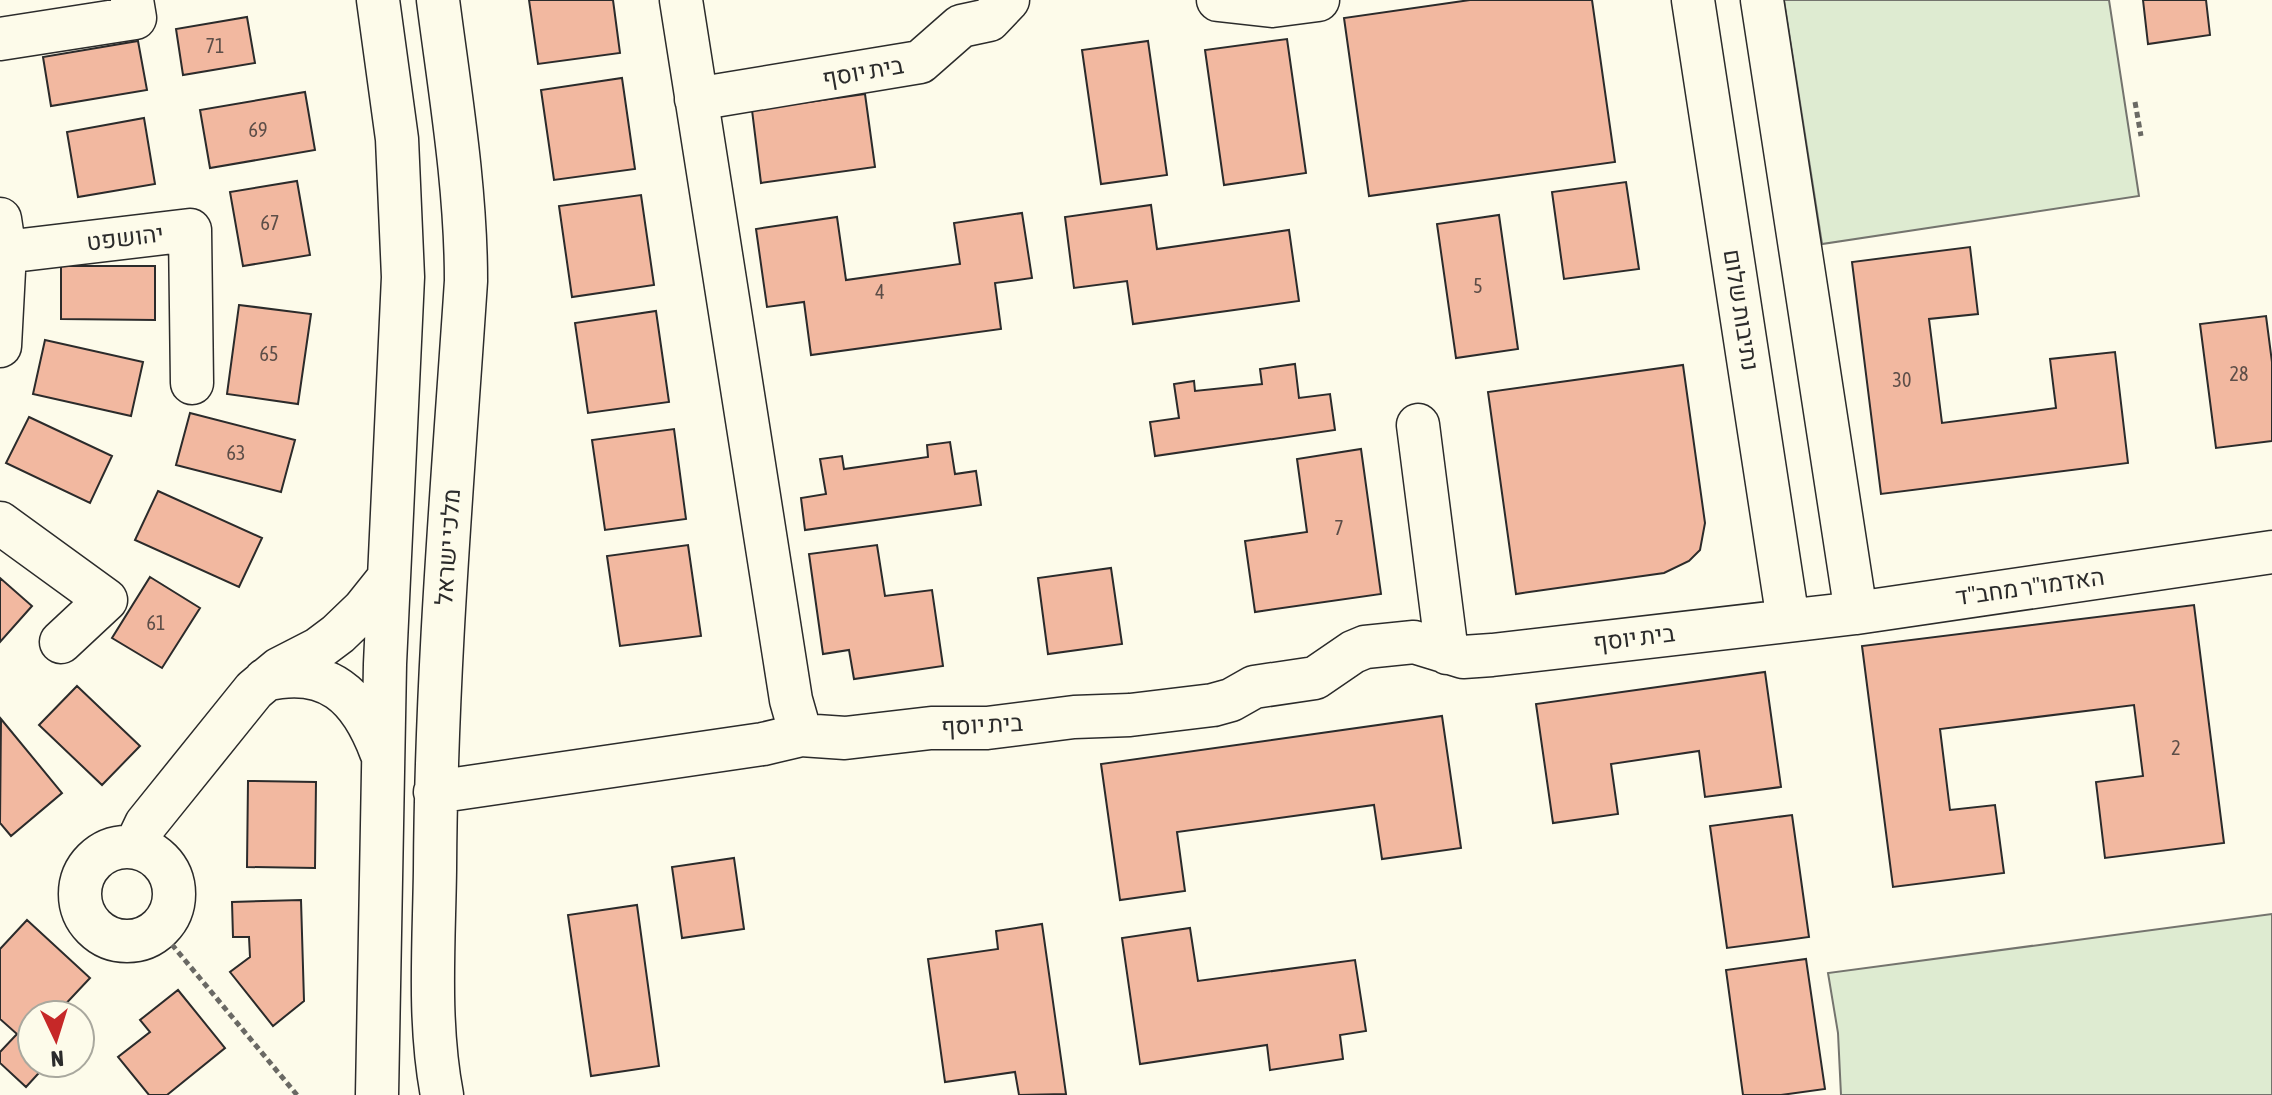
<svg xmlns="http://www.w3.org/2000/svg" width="2272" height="1095" font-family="'Asap Condensed',Heebo,sans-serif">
	<rect width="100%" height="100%" fill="#fdfbea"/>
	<path fill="#deebd1" stroke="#74746e" stroke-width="2" d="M 1784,0 L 2109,0 L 2139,196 L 1822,244 Z
		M 2272,914 L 2272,1095 L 1841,1095 L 1838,1033 L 1828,973 Z"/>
	<path fill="#f2b8a0" stroke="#2b2b2b" stroke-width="2" d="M 529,0 L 613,0 L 620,53 L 538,64 Z
		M 1470,0 L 1592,0 L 1615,162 L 1369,196 L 1344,18 Z
		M 2143,0 L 2206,0 L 2210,35 L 2148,44 Z
		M 247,17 L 255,63 L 183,75 L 176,29 Z
		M 1287,39 L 1306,173 L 1224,185 L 1205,50 Z
		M 138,41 L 147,90 L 51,106 L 43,57 Z
		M 1148,41 L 1167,175 L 1101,184 L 1082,50 Z
		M 622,78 L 635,169 L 554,180 L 541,90 Z
		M 305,92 L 315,150 L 210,168 L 200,110 Z
		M 865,94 L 875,167 L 761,183 L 752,110 Z
		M 144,118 L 155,184 L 78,197 L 67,132 Z
		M 297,181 L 310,255 L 243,266 L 230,192 Z
		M 1626,182 L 1639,269 L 1564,279 L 1552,192 Z
		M 641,195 L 654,285 L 572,297 L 559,206 Z
		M 1151,205 L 1157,249 L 1289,230 L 1299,301 L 1133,324 L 1127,281 L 1074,288 L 1065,217 Z
		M 1022,213 L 1032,278 L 995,283 L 1001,329 L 811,355 L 804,302 L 767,307 L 756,229 L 837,217 L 846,280 L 960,264 L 954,223 Z
		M 1499,215 L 1518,349 L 1456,358 L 1437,224 Z
		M 1970,247 L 1978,314 L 1929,319 L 1942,423 L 2056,408 L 2050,359 L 2115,352 L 2128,463 L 1881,494 L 1852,262 Z
		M 61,266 L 155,266 L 155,320 L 61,319 Z
		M 239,305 L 311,314 L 298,404 L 227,394 Z
		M 656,311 L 669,402 L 588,413 L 575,323 Z
		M 2266,316 L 2272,362 L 2272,441 L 2216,448 L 2200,324 Z
		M 45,340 L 143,362 L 131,416 L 33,394 Z
		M 1295,364 L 1299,398 L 1330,394 L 1335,430 L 1155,456 L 1150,422 L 1179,418 L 1174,384 L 1194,381 L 1195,391 L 1262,384 L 1260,369 Z
		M 1683,365 L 1705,523 L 1700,550 L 1689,561 L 1664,573 L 1516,594 L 1488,392 Z
		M 190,413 L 295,440 L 281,492 L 176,465 Z
		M 29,417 L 112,456 L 90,503 L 6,463 Z
		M 674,429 L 686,519 L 605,530 L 592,440 Z
		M 950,442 L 955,474 L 976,471 L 981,505 L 805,530 L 801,498 L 826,494 L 820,459 L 842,456 L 844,469 L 928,457 L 927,445 Z
		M 1361,449 L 1381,594 L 1255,612 L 1245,541 L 1307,532 L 1297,459 Z
		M 158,491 L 262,538 L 239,587 L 135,540 Z
		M 688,545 L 701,636 L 620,646 L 607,556 Z
		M 877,545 L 885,596 L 932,590 L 943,666 L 854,679 L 849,650 L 823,654 L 809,554 Z
		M 1111,568 L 1122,644 L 1048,654 L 1038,578 Z
		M 150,577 L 200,608 L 162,668 L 112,638 Z
		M 0,578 L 32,606 L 0,642 Z
		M 2194,605 L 2224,843 L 2105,858 L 2096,782 L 2143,776 L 2134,705 L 1940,729 L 1950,810 L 1995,805 L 2004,873 L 1893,887 L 1862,646 Z
		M 1765,672 L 1781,787 L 1705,797 L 1699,751 L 1611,764 L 1618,814 L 1553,823 L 1536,704 Z
		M 77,686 L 140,746 L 102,785 L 39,725 Z
		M 1442,716 L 1461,848 L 1382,859 L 1374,805 L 1177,832 L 1185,891 L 1120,900 L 1101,764 Z
		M 1,719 L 62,793 L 11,836 L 0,823 Z
		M 248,781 L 316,782 L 315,868 L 247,867 Z
		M 1792,815 L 1809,937 L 1727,948 L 1710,826 Z
		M 734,858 L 744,929 L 682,938 L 672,867 Z
		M 301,900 L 304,1001 L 273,1026 L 230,972 L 250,957 L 249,937 L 233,937 L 232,902 Z
		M 637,905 L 659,1066 L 591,1076 L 568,915 Z
		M 27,920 L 90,978 L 59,1011 L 63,1015 L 32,1015 L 32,1063 L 48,1063 L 26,1087 L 0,1063 L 0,1052 L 17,1034 L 0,1019 L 0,949 Z
		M 1042,924 L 1066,1094 L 1019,1095 L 1015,1072 L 945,1082 L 928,959 L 998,949 L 996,931 Z
		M 1190,928 L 1198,981 L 1355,960 L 1366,1031 L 1340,1035 L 1343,1059 L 1270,1070 L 1267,1045 L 1140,1064 L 1122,938 Z
		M 1806,959 L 1825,1089 L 1781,1095 L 1743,1095 L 1726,970 Z
		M 178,990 L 225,1048 L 167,1095 L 149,1095 L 118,1057 L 150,1032 L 140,1020 Z"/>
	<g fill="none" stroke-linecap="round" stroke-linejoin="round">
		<g stroke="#2b2b2b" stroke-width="45">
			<path id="minor" d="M 438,0 C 450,93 466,187 466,281 C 453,477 436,673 435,870 C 434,944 428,1022 442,1095
				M 681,0 L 791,700 L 801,735
				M 1218,0 L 1272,6 L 1318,0
				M 1693,0 L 1788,620
				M 1762,0 L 1856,613
				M 0,39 L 135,18 L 132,0
				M 696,99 L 920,62 L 961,26 L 989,20 L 1008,0
				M 0,219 L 5,252 L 0,346
				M 5,252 L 190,230 L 192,383
				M 1418,425 L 1447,653
				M 0,523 L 106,600 L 61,642
				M 265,680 C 328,665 360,696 381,752
				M 435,792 L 763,744 L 801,735 L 845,738 L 931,728 L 987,728 L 1074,717 L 1130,715 L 1213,705 L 1231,700 L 1254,687 L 1315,678 L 1353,652 L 1365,647 L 1414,642 L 1463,657 L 1492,655 L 1856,613 L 2272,552
				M80 894a47 47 0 1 1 94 0a47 47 0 1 1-94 0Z
				M 135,847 L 146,824 L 254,690 L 279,669 L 318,649 L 338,634 L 363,610 L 387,580
				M 377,1095 L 385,664 L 403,277 L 397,139 L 378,0"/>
		</g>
		<path stroke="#6a6964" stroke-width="5" stroke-dasharray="6 4" stroke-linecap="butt" d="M 2135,102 L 2141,136
			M 159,929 L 297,1095"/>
		<use href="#minor" stroke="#fdfbea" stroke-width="42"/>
	</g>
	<g text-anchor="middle" stroke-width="6" stroke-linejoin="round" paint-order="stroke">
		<g font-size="20" fill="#5d4e48">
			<text x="215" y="53">71</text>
			<text x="258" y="137">69</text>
			<text x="270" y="230">67</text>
			<text x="1478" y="293">5</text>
			<text x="880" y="299">4</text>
			<text x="269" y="361">65</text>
			<text x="2239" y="381">28</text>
			<text x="1902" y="387">30</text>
			<text x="236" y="460">63</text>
			<text x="1339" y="535">7</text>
			<text x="156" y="630">61</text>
			<text x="2176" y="755">2</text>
		</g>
		<g font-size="24" fill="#2b2b2b" stroke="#fdfbea">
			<text transform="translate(863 72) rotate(-10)" y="8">בית יוסף</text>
			<text transform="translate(125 238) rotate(-7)" y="8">יהושפט</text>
			<text transform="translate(1741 310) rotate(81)" y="8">נתיבות שלום</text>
			<text transform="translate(448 547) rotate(-86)" y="8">מלכי ישראל</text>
			<text transform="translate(2030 587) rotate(-8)" y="8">האדמו"ר מחב"ד</text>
			<text transform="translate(1634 638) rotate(-7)" y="8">בית יוסף</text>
			<text transform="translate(982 725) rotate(-3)" y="8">בית יוסף</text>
		</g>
	</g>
	<g transform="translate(56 1039) rotate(176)"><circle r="38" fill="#fdfbea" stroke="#a9a89e" stroke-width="2"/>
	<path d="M0-6L14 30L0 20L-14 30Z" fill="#c62828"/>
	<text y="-12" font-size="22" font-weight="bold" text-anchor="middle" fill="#2b2b2b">N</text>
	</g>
</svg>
